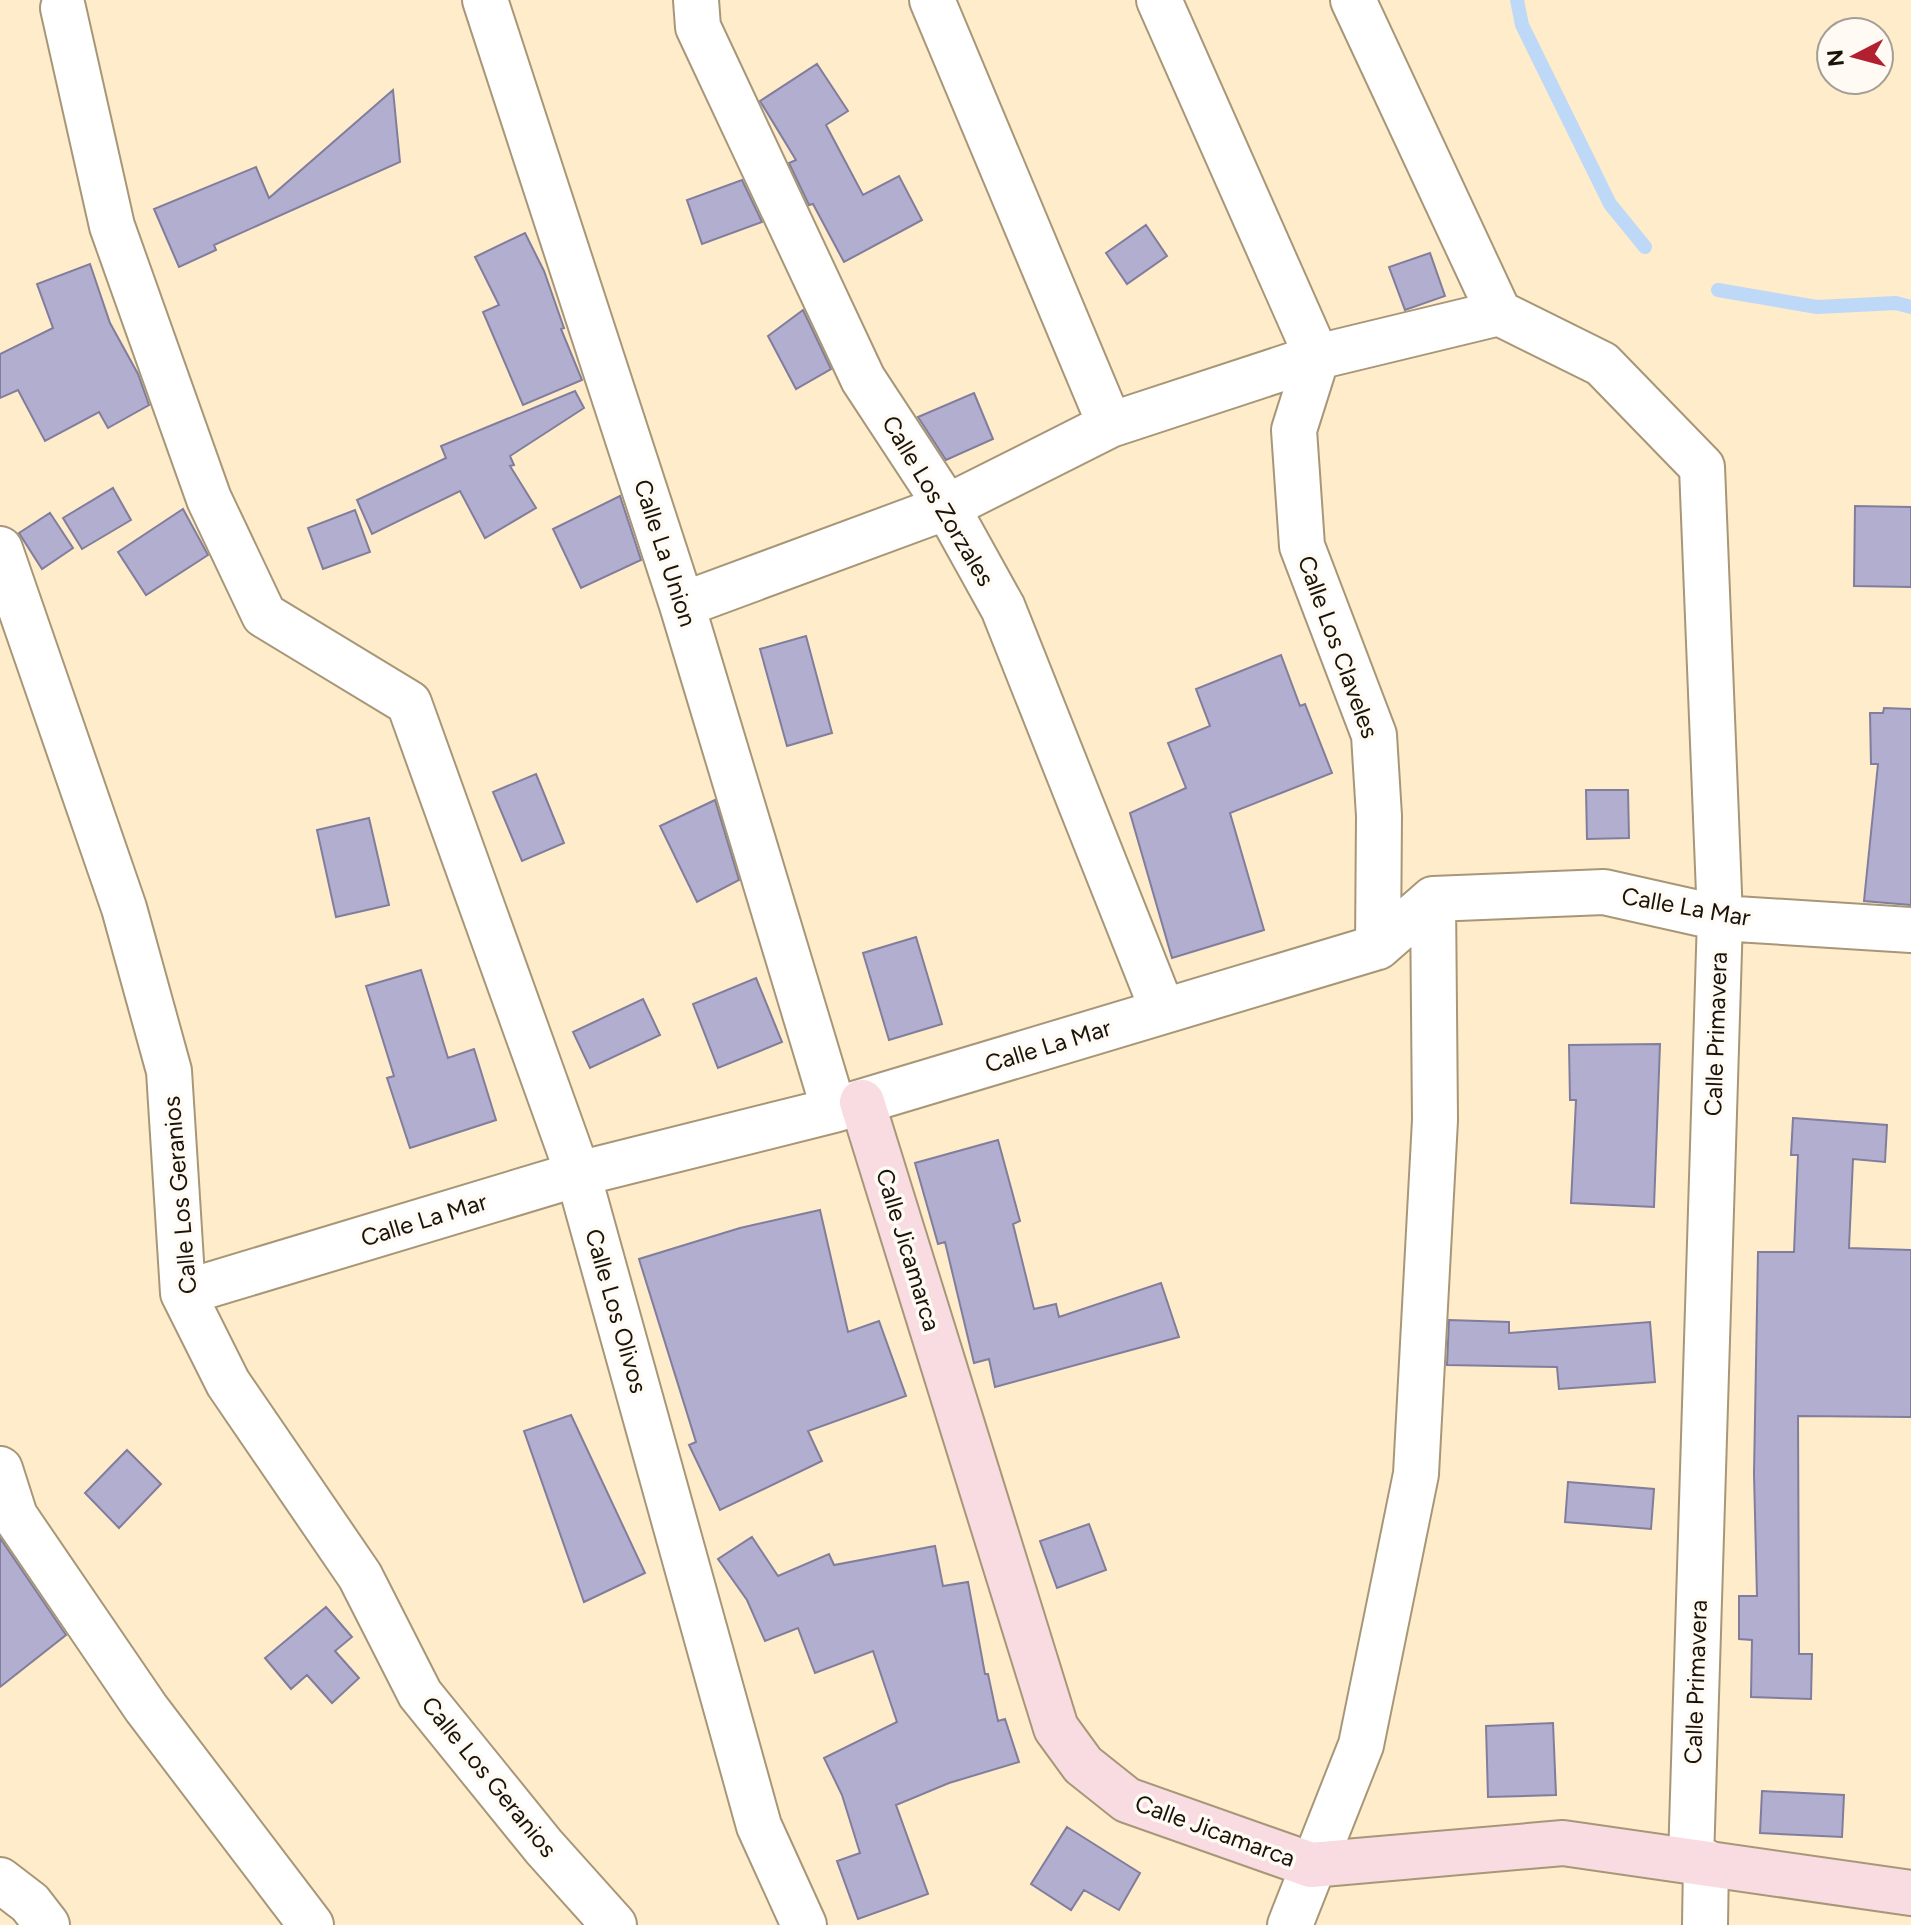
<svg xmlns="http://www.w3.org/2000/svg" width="1911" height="1925" font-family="Figtree,sans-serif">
	<rect width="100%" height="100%" fill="#feeccb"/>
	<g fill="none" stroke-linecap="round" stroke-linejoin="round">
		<path stroke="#bdd9f7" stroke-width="14" d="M 1517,0 L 1522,25 L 1610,204 L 1645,247
			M 1718,290 L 1817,307 L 1896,303 L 1911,307"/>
	</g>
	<path fill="#b2aecf" stroke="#817d9c" stroke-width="2" d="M 817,64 L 848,111 L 826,125 L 863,195 L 899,176 L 922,220 L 844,262 L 813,204 L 809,205 L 789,163 L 796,160 L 760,101 Z
		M 393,90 L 400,162 L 214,245 L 216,250 L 179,267 L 154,209 L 256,167 L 269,198 Z
		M 742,180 L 762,222 L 702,244 L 687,200 Z
		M 1146,225 L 1167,256 L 1127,284 L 1106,253 Z
		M 525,233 L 544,271 L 564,328 L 561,329 L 582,380 L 523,405 L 483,312 L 499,305 L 475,257 Z
		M 1430,253 L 1445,296 L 1405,310 L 1389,267 Z
		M 90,264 L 110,323 L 138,374 L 149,405 L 108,428 L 99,412 L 45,441 L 18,390 L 0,398 L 0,354 L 53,328 L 37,284 Z
		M 803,310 L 831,369 L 796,389 L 768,336 Z
		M 575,391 L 584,408 L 510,456 L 514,465 L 510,466 L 536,508 L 485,538 L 460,491 L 372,534 L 357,500 L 446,458 L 441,446 Z
		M 974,393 L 993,439 L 946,460 L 918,417 Z
		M 113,488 L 131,520 L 82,549 L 63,518 Z
		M 620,496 L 641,560 L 581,588 L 553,529 Z
		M 1855,506 L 1911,507 L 1911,587 L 1854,586 Z
		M 183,509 L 208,555 L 146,595 L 118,552 Z
		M 355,510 L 370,552 L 323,569 L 308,528 Z
		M 50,513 L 73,548 L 42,569 L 19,533 Z
		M 806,636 L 832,733 L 787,746 L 760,649 Z
		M 1281,655 L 1300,706 L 1305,704 L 1332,773 L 1230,813 L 1264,930 L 1172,958 L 1130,813 L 1186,788 L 1168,743 L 1210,726 L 1196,689 Z
		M 1884,708 L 1911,709 L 1911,905 L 1864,901 L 1878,764 L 1871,764 L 1870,713 L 1883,713 Z
		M 536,774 L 564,843 L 522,861 L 493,792 Z
		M 1586,790 L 1628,790 L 1629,838 L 1587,839 Z
		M 715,800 L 739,880 L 697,902 L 660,826 Z
		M 369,818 L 389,905 L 336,917 L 317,830 Z
		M 916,937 L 942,1024 L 889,1040 L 863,953 Z
		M 421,970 L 448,1058 L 474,1049 L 496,1120 L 410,1148 L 387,1078 L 394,1076 L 366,986 Z
		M 756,978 L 782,1042 L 718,1068 L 693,1004 Z
		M 643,999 L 660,1035 L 590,1068 L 573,1032 Z
		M 1660,1044 L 1654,1207 L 1571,1203 L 1576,1100 L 1570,1100 L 1569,1045 Z
		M 1793,1118 L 1887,1125 L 1885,1162 L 1853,1159 L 1849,1248 L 1911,1250 L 1911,1417 L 1798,1416 L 1799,1654 L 1812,1654 L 1811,1699 L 1751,1697 L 1752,1640 L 1739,1639 L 1739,1596 L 1757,1596 L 1754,1474 L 1758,1252 L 1794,1252 L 1798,1155 L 1791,1155 Z
		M 998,1140 L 1020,1221 L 1013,1224 L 1034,1309 L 1056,1304 L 1059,1317 L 1161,1283 L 1179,1337 L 995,1387 L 989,1359 L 974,1363 L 945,1242 L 938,1244 L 915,1163 Z
		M 820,1210 L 848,1332 L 879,1321 L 906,1396 L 808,1431 L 822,1461 L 720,1510 L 689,1445 L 696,1442 L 639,1259 L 740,1228 Z
		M 1449,1320 L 1509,1322 L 1509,1333 L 1650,1322 L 1655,1382 L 1559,1389 L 1557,1367 L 1447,1365 Z
		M 571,1415 L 645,1573 L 584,1602 L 524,1431 Z
		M 127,1450 L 161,1484 L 119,1528 L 85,1493 Z
		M 1568,1482 L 1654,1489 L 1651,1529 L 1565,1522 Z
		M 1089,1524 L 1106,1570 L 1057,1588 L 1040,1541 Z
		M 752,1537 L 778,1576 L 829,1554 L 834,1565 L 935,1546 L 943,1586 L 968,1582 L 985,1674 L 988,1674 L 998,1721 L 1005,1719 L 1019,1762 L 949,1783 L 896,1805 L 928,1894 L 858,1919 L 837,1861 L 860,1853 L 842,1795 L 824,1758 L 897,1722 L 873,1651 L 815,1673 L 798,1628 L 765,1641 L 747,1600 L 718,1559 Z
		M 0,1538 L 66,1635 L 0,1687 Z
		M 326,1607 L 352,1637 L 335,1651 L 359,1678 L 332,1703 L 307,1675 L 291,1689 L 265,1658 Z
		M 1553,1723 L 1556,1795 L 1488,1797 L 1486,1726 Z
		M 1762,1791 L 1844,1795 L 1842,1837 L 1760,1833 Z
		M 1067,1827 L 1140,1873 L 1119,1910 L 1084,1890 L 1071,1910 L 1031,1884 Z"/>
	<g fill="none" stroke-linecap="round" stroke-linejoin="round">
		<g stroke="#a79778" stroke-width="48">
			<path id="street" d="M 485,0 L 682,605 L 834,1110
				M 696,0 L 698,27 L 863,379 L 947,507 L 1003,608 L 1163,1011
				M 932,0 L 1110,425
				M 1159,0 L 1317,357 L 1294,430 L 1302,546 L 1374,735 L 1379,816 L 1378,947
				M 1353,0 L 1499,313
				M 63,8 L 112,226 L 209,499 L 264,615 L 409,703 L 578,1174 L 759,1826 L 804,1925
				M 1499,313 L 1602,364 L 1702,467 L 1720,918 L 1691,1860
				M 0,549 L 124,908 L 169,1071 L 183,1293 L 228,1383 L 360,1576 L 420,1694 L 544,1847 L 614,1925
				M 682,605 L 947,507 L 1110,425 L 1317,357 L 1499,313
				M 183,1293 L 578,1174 L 834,1110 L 1378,947 L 1433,899 L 1604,892 L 1720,918 L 1911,930
				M 0,1469 L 15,1516 L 146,1708 L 311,1925
				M 0,1880 L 30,1903 L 47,1925
				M 1290,1925 L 1361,1745 L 1416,1474 L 1435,1120 L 1433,899
				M 1705,1925 L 1706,1862"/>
		</g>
		<g stroke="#a79778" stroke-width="48">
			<path id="secondary" d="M 862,1102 L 1056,1728 L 1083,1765 L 1127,1800 L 1311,1865 L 1563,1843 L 1911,1893"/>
		</g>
		<use href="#street" stroke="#fff" stroke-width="44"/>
		<use href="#secondary" stroke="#f8dce2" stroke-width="44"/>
	</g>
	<g text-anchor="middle" stroke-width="7" stroke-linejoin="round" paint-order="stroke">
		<g font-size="24" fill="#1a1308" stroke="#fffbf4">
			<text transform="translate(938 501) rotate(59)" y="8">Calle Los Zorzales</text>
			<text transform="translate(665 553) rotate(72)" y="8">Calle La Union</text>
			<text transform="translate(1338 647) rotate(70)" y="8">Calle Los Claveles</text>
			<text transform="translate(1686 907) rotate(10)" y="8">Calle La Mar</text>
			<text transform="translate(1716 1034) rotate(-88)" y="8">Calle Primavera</text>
			<text transform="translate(1048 1046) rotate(-17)" y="8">Calle La Mar</text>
			<text transform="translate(180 1195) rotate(-95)" y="8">Calle Los Geranios</text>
			<text transform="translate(424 1220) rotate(-17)" y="8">Calle La Mar</text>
			<text transform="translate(908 1250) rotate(73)" y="8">Calle Jicamarca</text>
			<text transform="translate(616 1311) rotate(74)" y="8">Calle Los Olivos</text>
			<text transform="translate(1696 1682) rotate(-88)" y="8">Calle Primavera</text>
			<text transform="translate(489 1777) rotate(51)" y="8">Calle Los Geranios</text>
			<text transform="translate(1215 1831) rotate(20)" y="8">Calle Jicamarca</text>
		</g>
	</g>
	<g transform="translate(1855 56) rotate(264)"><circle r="38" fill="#fffbf4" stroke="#a39e96" stroke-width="2"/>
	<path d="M0-6L14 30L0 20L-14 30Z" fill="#b2202f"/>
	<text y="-12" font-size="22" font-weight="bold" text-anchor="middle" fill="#1a1308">N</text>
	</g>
</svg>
